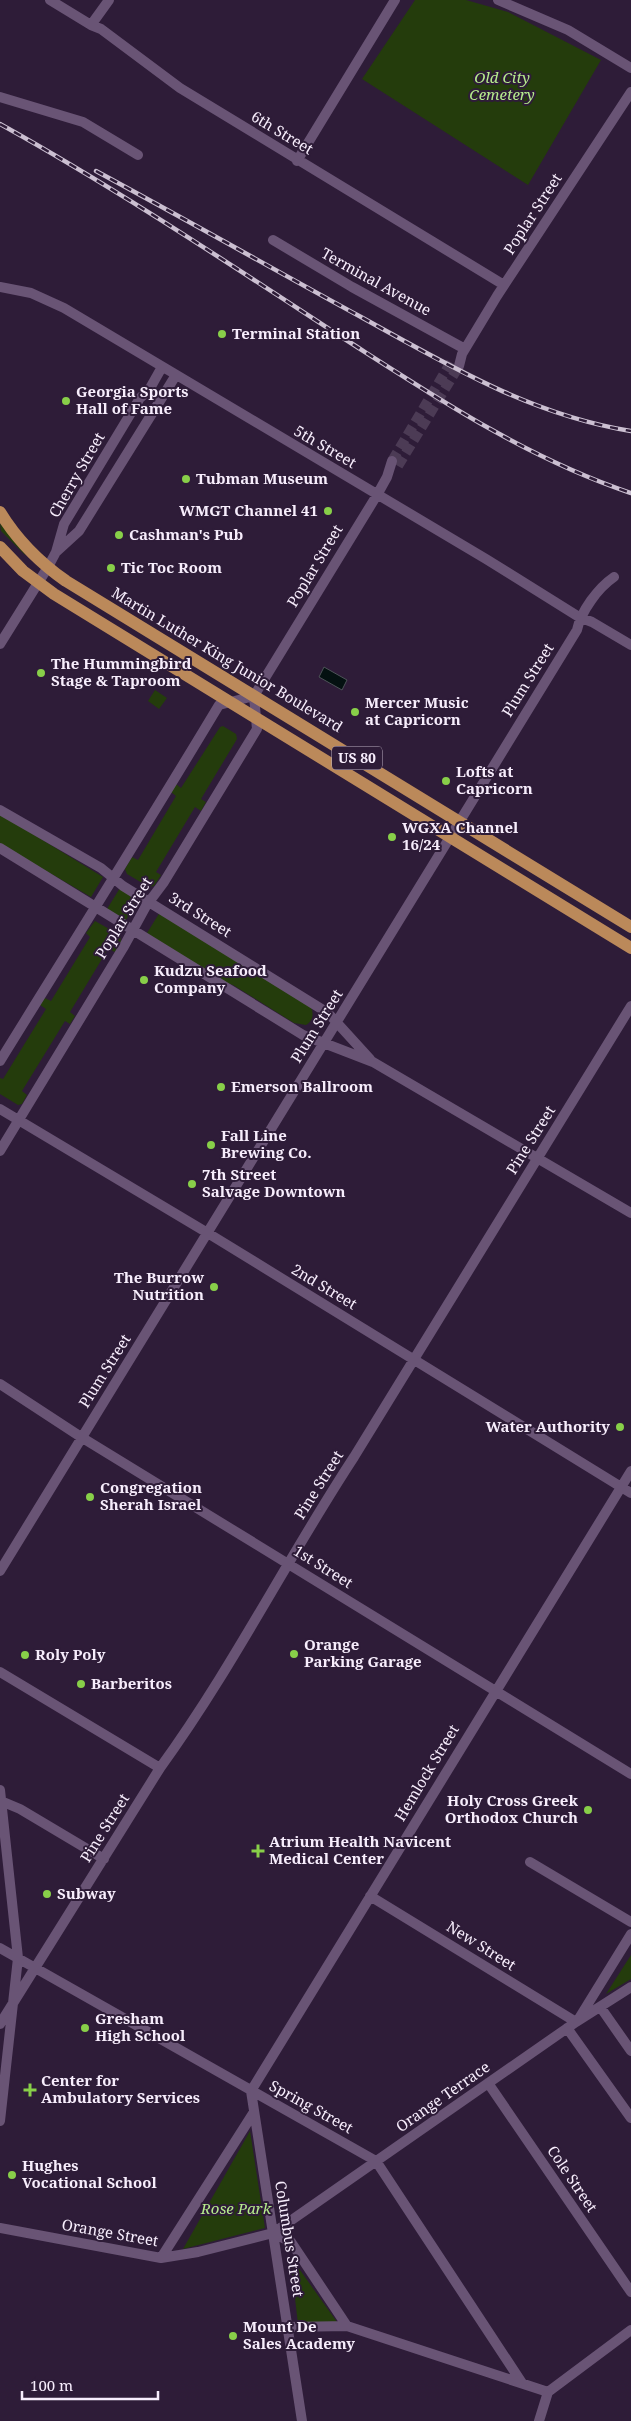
<svg xmlns="http://www.w3.org/2000/svg" width="631" height="2421" font-family="'Noto Serif',serif">
	<rect width="100%" height="100%" fill="#2e1c38"/>
	<path fill="#243c0c" d="M 415,0 L 466,0 L 508,12 L 601,60 L 528,185 L 362,79 Z
		M 0,523 L 25,554 L 25,555 L 1,531 Z
		M 155,690 L 167,698 L 159,709 L 148,701 Z
		M 223,726 L 236,734 L 237,739 L 201,799 L 206,802 L 201,811 L 195,807 L 156,872 L 161,875 L 154,886 L 149,887 L 127,874 L 125,869 L 132,857 L 138,860 L 176,796 L 171,792 L 176,784 L 181,788 L 220,727 Z
		M 0,814 L 103,877 L 91,897 L 0,844 Z
		M 120,888 L 138,899 L 126,920 L 107,909 Z
		M 160,912 L 311,1007 C 314,1014 313,1021 306,1025 L 294,1023 L 233,985 L 220,981 L 147,933 Z
		M 95,921 L 120,935 L 121,942 L 115,952 L 108,949 L 70,1012 L 75,1016 L 70,1024 L 65,1021 L 22,1091 L 27,1095 L 22,1104 L 18,1105 L 0,1094 L 0,1078 L 3,1079 L 46,1009 L 40,1005 L 45,998 L 51,1001 L 90,937 L 86,933 Z
		M 631,1955 L 631,1979 L 606,1994 Z
		M 250,2131 L 265,2228 L 183,2249 Z
		M 290,2256 L 337,2322 L 298,2324 Z"/>
	<path fill="#041111" stroke="#4d5358" d="M 324,667 L 347,680 L 342,690 L 319,677 Z"/>
	<g fill="none" stroke-linecap="round" stroke-linejoin="round">
		<path stroke="#4c3b55" stroke-width="10" stroke-dasharray="10 5" stroke-linecap="butt" d="M 392,461 L 451,362
			M 398,466 L 459,366"/>
		<path stroke="#695475" stroke-width="10" d="M 50,0 L 91,25 L 101,29 L 180,88 L 504,285
			M 498,0 L 568,30 L 631,68
			M 91,25 L 109,0
			M 0,97 L 83,122 L 138,155
			M 297,161 L 395,0
			M 273,240 L 352,287 L 465,349
			M 0,287 L 31,293 L 64,308 L 486,559 L 579,617 L 592,622 L 631,645
			M 459,366 L 462,354 L 497,296 L 631,92
			M 56,552 L 79,531 L 176,375
			M 0,644 L 48,567 L 56,552 L 64,524 L 140,398 L 149,390 L 162,367
			M 0,810 L 101,868 L 123,886 L 328,1013 L 370,1059
			M 0,848 L 303,1035 L 373,1062 L 631,1213
			M 0,1061 C 73,943 147,825 219,705 L 254,696
			M 0,1109 L 206,1232 L 631,1493
			M 0,1151 L 123,948 L 146,906 L 164,882 L 257,729 L 254,696 L 377,495 L 387,477 L 392,461
			M 0,1384 L 81,1437 L 631,1774
			M 0,1571 L 577,630 C 581,611 598,588 614,577
			M 0,1672 L 160,1768
			M 0,1790 L 18,1958 L 0,2121
			M 1,1801 L 20,1809 L 104,1859
			M 530,1862 L 631,1922
			M 370,1896 L 576,2022
			M 0,1948 L 376,2161 L 522,2383
			M 601,2008 L 631,2051
			M 578,2020 L 631,1934
			M 0,2024 L 160,1768 C 232,1669 287,1559 354,1457 L 631,1006
			M 567,2028 L 631,2118
			M 488,2083 L 631,2292
			M 0,2228 L 161,2258 L 198,2252 L 273,2233 L 576,2022 L 631,1987
			M 273,2233 L 291,2242 L 347,2326
			M 161,2258 L 254,2112
			M 288,2327 L 347,2326 L 548,2392
			M 302,2421 L 251,2091 L 631,1471
			M 539,2421 L 548,2392 L 631,2330"/>
		<path stroke="#bb895a" stroke-width="12" d="M 0,512 C 17,540 39,562 66,581 L 631,927
			M 0,547 L 23,571 L 54,594 L 631,948"/>
		<g stroke="#cbbfd1" stroke-width="4.5">
			<path id="rail" d="M 0,124 C 117,189 228,263 340,336 C 434,396 524,457 631,493
				M 96,171 C 185,219 273,269 361,317 C 448,365 531,415 631,431"/>
		</g>
		<use href="#rail" stroke="#2e1c38" stroke-width="2.5" stroke-dasharray="8" stroke-linecap="butt"/>
	</g>
	<g fill="#88cf49" stroke="#2e1c38" stroke-width="2">
		<circle cx="222" cy="334" r="5"/>
		<circle cx="66" cy="401" r="5"/>
		<circle cx="186" cy="479" r="5"/>
		<circle cx="328" cy="511" r="5"/>
		<circle cx="119" cy="535" r="5"/>
		<circle cx="111" cy="568" r="5"/>
		<circle cx="41" cy="673" r="5"/>
		<circle cx="355" cy="712" r="5"/>
		<circle cx="446" cy="781" r="5"/>
		<circle cx="392" cy="837" r="5"/>
		<circle cx="144" cy="980" r="5"/>
		<circle cx="221" cy="1087" r="5"/>
		<circle cx="211" cy="1145" r="5"/>
		<circle cx="192" cy="1184" r="5"/>
		<circle cx="214" cy="1287" r="5"/>
		<circle cx="620" cy="1427" r="5"/>
		<circle cx="90" cy="1497" r="5"/>
		<circle cx="294" cy="1654" r="5"/>
		<circle cx="25" cy="1655" r="5"/>
		<circle cx="81" cy="1684" r="5"/>
		<circle cx="588" cy="1810" r="5"/>
		<path d="M255.5 1843.5h5v5h5v5h-5v5h-5v-5h-5v-5h5z"/>
		<circle cx="47" cy="1894" r="5"/>
		<circle cx="85" cy="2028" r="5"/>
		<path d="M27.5 2082.5h5v5h5v5h-5v5h-5v-5h-5v-5h5z"/>
		<circle cx="12" cy="2175" r="5"/>
		<circle cx="233" cy="2336" r="5"/>
	</g>
	<g text-anchor="middle" stroke-width="4" stroke-linejoin="round" paint-order="stroke">
		<rect fill="#2e1c38" stroke="#bbaec1" stroke-width="1" x="332" y="746.5" width="50" height="23" rx="4"/>
		<g font-size="14" font-weight="bold" fill="#f7edfc">
			<text x="357" y="763">US 80</text>
		</g>
		<g font-size="15" font-style="italic" fill="#b6ec8d" stroke="#2e1c38">
			<text x="502" y="83">Old City<tspan x="502" dy="17">Cemetery</tspan></text>
			<text x="236" y="2214">Rose Park</text>
		</g>
		<g font-size="15" fill="#f7edfc" stroke="#2e1c38">
			<text transform="translate(282 133) rotate(31)" y="5">6th Street</text>
			<text transform="translate(533 214) rotate(-57)" y="5">Poplar Street</text>
			<text transform="translate(376 282) rotate(29)" y="5">Terminal Avenue</text>
			<text transform="translate(325 447) rotate(30)" y="5">5th Street</text>
			<text transform="translate(77 475) rotate(-60)" y="5">Cherry Street</text>
			<text transform="translate(315 566) rotate(-59)" y="5">Poplar Street</text>
			<text transform="translate(227 660) rotate(31)" y="5">Martin Luther King Junior Boulevard</text>
			<text transform="translate(528 680) rotate(-58)" y="5">Plum Street</text>
			<text transform="translate(200 915) rotate(32)" y="5">3rd Street</text>
			<text transform="translate(124 918) rotate(-58)" y="5">Poplar Street</text>
			<text transform="translate(317 1026) rotate(-58)" y="5">Plum Street</text>
			<text transform="translate(531 1140) rotate(-58)" y="5">Pine Street</text>
			<text transform="translate(324 1287) rotate(31)" y="5">2nd Street</text>
			<text transform="translate(105 1371) rotate(-58)" y="5">Plum Street</text>
			<text transform="translate(319 1485) rotate(-58)" y="5">Pine Street</text>
			<text transform="translate(323 1567) rotate(32)" y="5">1st Street</text>
			<text transform="translate(427 1773) rotate(-59)" y="5">Hemlock Street</text>
			<text transform="translate(105 1828) rotate(-58)" y="5">Pine Street</text>
			<text transform="translate(481 1946) rotate(32)" y="5">New Street</text>
			<text transform="translate(443 2097) rotate(-35)" y="5">Orange Terrace</text>
			<text transform="translate(311 2107) rotate(29)" y="5">Spring Street</text>
			<text transform="translate(572 2179) rotate(56)" y="5">Cole Street</text>
			<text transform="translate(110 2233) rotate(10)" y="5">Orange Street</text>
			<text transform="translate(289 2239) rotate(81)" y="5">Columbus Street</text>
		</g>
		<g font-size="15" font-weight="bold" fill="#f7edfc" stroke="#2e1c38" text-anchor="start">
			<text x="232" y="339">Terminal Station</text>
			<text x="76" y="397">Georgia Sports<tspan x="76" dy="17">Hall of Fame</tspan></text>
			<text x="196" y="484">Tubman Museum</text>
			<text x="318" y="516" text-anchor="end">WMGT Channel 41</text>
			<text x="129" y="540">Cashman's Pub</text>
			<text x="121" y="573">Tic Toc Room</text>
			<text x="51" y="669">The Hummingbird<tspan x="51" dy="17">Stage &amp; Taproom</tspan></text>
			<text x="365" y="708">Mercer Music<tspan x="365" dy="17">at Capricorn</tspan></text>
			<text x="456" y="777">Lofts at<tspan x="456" dy="17">Capricorn</tspan></text>
			<text x="402" y="833">WGXA Channel<tspan x="402" dy="17">16/24</tspan></text>
			<text x="154" y="976">Kudzu Seafood<tspan x="154" dy="17">Company</tspan></text>
			<text x="231" y="1092">Emerson Ballroom</text>
			<text x="221" y="1141">Fall Line<tspan x="221" dy="17">Brewing Co.</tspan></text>
			<text x="202" y="1180">7th Street<tspan x="202" dy="17">Salvage Downtown</tspan></text>
			<text x="204" y="1283" text-anchor="end">The Burrow<tspan x="204" dy="17">Nutrition</tspan></text>
			<text x="610" y="1432" text-anchor="end">Water Authority</text>
			<text x="100" y="1493">Congregation<tspan x="100" dy="17">Sherah Israel</tspan></text>
			<text x="304" y="1650">Orange<tspan x="304" dy="17">Parking Garage</tspan></text>
			<text x="35" y="1660">Roly Poly</text>
			<text x="91" y="1689">Barberitos</text>
			<text x="578" y="1806" text-anchor="end">Holy Cross Greek<tspan x="578" dy="17">Orthodox Church</tspan></text>
			<text x="269" y="1847">Atrium Health Navicent<tspan x="269" dy="17">Medical Center</tspan></text>
			<text x="57" y="1899">Subway</text>
			<text x="95" y="2024">Gresham<tspan x="95" dy="17">High School</tspan></text>
			<text x="41" y="2086">Center for<tspan x="41" dy="17">Ambulatory Services</tspan></text>
			<text x="22" y="2171">Hughes<tspan x="22" dy="17">Vocational School</tspan></text>
			<text x="243" y="2332">Mount De<tspan x="243" dy="17">Sales Academy</tspan></text>
		</g>
	</g>
	<path d="M22 2391v8h136v-8" fill="none" stroke="#f7edfc" stroke-width="2.5"/>
	<text x="30" y="2391" font-size="15" fill="#f7edfc" stroke="#2e1c38" stroke-width="4" paint-order="stroke">100 m</text>
</svg>
